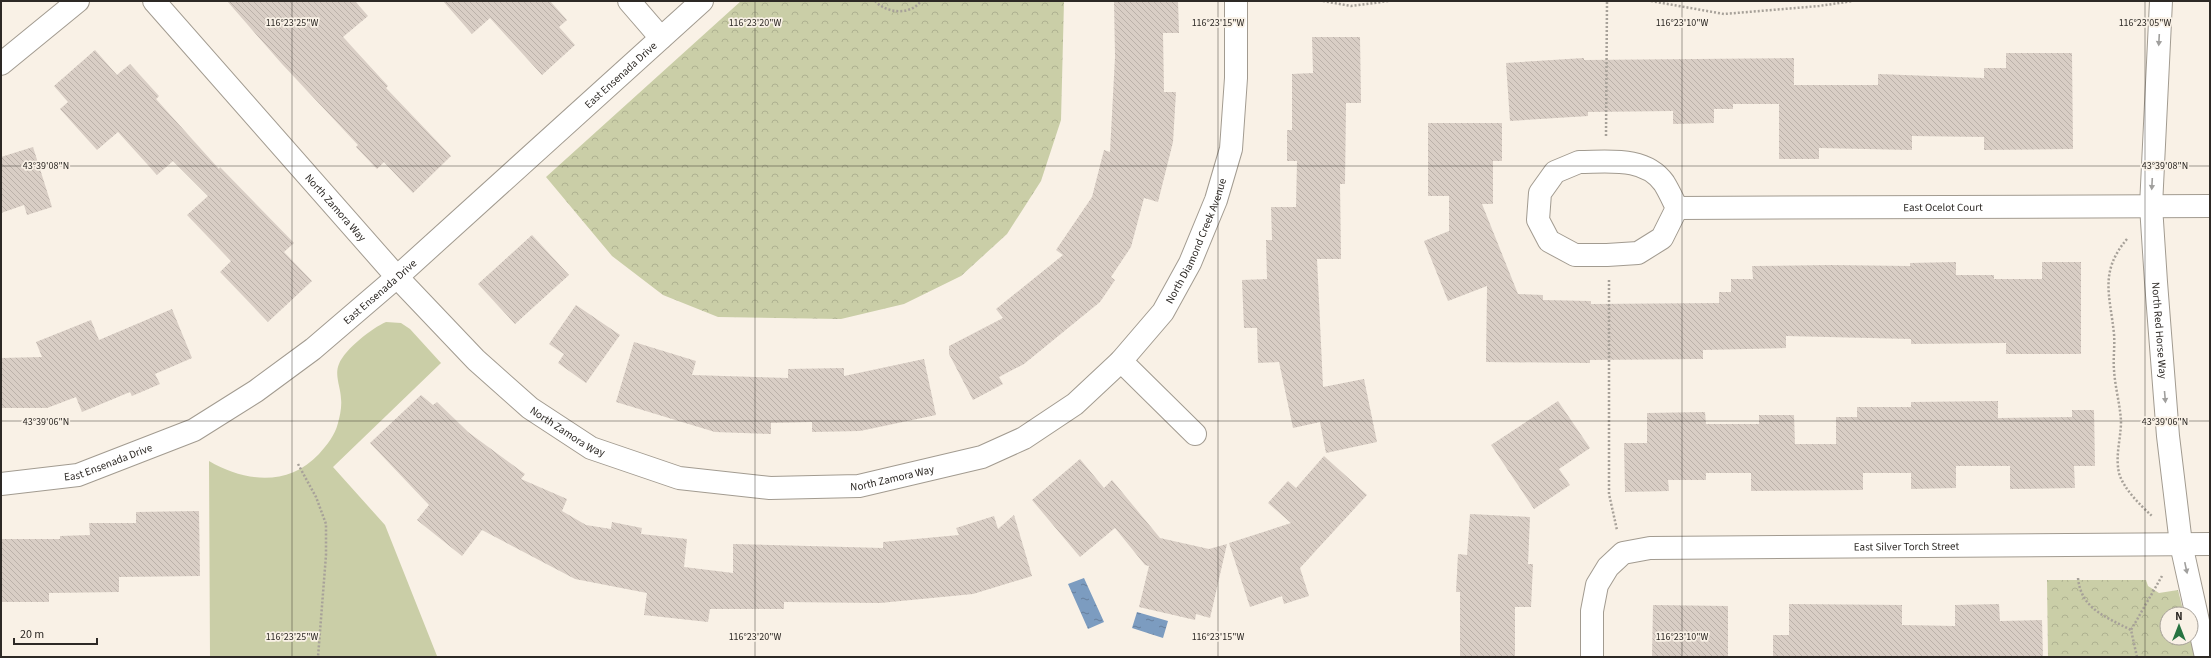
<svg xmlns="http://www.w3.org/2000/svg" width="2211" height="658" font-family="'Source Sans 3',sans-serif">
	<defs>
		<pattern id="forest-crowns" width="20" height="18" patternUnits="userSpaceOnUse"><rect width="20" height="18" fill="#cacea7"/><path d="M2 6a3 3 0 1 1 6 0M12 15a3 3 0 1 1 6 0" fill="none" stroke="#aeb190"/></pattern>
		<pattern id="water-ripples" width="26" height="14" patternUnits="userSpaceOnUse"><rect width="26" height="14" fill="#7c9cc0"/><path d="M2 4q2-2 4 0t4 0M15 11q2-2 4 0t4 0" fill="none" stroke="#667f9c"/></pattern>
		<pattern id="building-back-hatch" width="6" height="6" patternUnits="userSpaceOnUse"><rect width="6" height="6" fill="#d9cec5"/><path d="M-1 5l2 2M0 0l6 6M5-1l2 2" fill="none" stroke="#bbb1a9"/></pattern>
	</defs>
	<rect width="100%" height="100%" fill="#f9f1e6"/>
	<path fill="#cacea7" d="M 386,322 L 401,323 L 410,329 L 441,363 L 333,467 L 385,525 L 437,656 L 210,657 L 209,461 C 245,482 288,487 319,454 C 327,445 335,435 338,423 C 340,416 342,406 341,399 C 341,388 334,375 339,364 C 345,349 372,328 386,322 Z"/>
	<path fill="url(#forest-crowns)" d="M 741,1 L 1064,1 L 1061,120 L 1041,181 L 1007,234 L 961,276 L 904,304 L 841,319 L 718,317 L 663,295 L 612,256 L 546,177 Z
		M 2047,580 L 2146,580 L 2148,586 L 2159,593 L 2178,590 L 2184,614 L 2167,614 L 2167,638 L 2191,638 L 2196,657 L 2048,657 Z"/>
	<path fill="url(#water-ripples)" d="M 1084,578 L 1104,622 L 1088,629 L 1068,584 Z
		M 1137,612 L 1168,621 L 1163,638 L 1132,628 Z"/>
	<path fill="url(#building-back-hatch)" d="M 227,1 L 355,1 L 368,16 L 343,37 L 388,86 L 386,88 L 451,156 L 413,193 L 384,162 L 377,169 L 356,147 L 358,145 L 282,64 Z
		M 443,1 L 550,1 L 567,20 L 559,27 L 575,45 L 542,75 L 490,18 L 472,34 Z
		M 1114,1 L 1178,1 L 1179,33 L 1163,33 L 1164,92 L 1176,92 L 1173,142 L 1158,202 L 1144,198 L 1131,247 L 1111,277 L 1115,280 L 1100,302 L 1024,364 L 999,377 L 1003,384 L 973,400 L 949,354 L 949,346 L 1003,318 L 996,309 L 1063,255 L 1056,250 L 1092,197 L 1104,150 L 1110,152 L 1115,57 Z
		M 1312,37 L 1360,37 L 1361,103 L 1346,103 L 1345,184 L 1340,184 L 1341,259 L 1317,259 L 1323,387 L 1364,379 L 1377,442 L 1326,453 L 1320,422 L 1293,428 L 1279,362 L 1258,363 L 1257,328 L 1244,328 L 1242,280 L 1267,279 L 1266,240 L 1272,240 L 1271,207 L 1296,207 L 1297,161 L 1287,161 L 1287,130 L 1292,130 L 1292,74 L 1313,73 Z
		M 95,50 L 117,75 L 130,64 L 159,96 L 156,99 L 219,169 L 220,167 L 294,243 L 284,252 L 312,281 L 268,322 L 220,272 L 231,261 L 187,215 L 208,196 L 173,161 L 157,175 L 118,132 L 97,150 L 60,109 L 68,102 L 54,86 Z
		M 2006,53 L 2072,53 L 2073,149 L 1984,150 L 1984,137 L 1912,136 L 1912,150 L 1819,148 L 1819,159 L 1779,159 L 1779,104 L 1733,104 L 1733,109 L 1714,109 L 1714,123 L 1673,124 L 1673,111 L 1588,112 L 1588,116 L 1510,121 L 1506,63 L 1584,58 L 1584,60 L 1794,58 L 1794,85 L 1878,85 L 1878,74 L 1984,78 L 1984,68 L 2006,68 Z
		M 1428,123 L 1502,123 L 1502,161 L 1493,161 L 1493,204 L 1482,204 L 1518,294 L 1543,295 L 1543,300 L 1591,301 L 1591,304 L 1719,303 L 1719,292 L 1731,292 L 1731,279 L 1753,279 L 1752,266 L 1830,265 L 1910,266 L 1910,263 L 1956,262 L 1956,275 L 1994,275 L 1994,279 L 2042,279 L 2042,262 L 2081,262 L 2081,354 L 2006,354 L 2006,343 L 1911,344 L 1911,339 L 1786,336 L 1786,348 L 1703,350 L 1703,359 L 1590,360 L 1590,363 L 1486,362 L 1487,286 L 1448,301 L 1424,241 L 1449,231 L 1449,196 L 1428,196 Z
		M 33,147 L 52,207 L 27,215 L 24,205 L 1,213 L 1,157 Z
		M 532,235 L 569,275 L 515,324 L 478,284 Z
		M 576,305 L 620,335 L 586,383 L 558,363 L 564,354 L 549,344 Z
		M 172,309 L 192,358 L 155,374 L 160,384 L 132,396 L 130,392 L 82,412 L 76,397 L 47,408 L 1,408 L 1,358 L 42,357 L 36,342 L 91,320 L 99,340 Z
		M 634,342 L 696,361 L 692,375 L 788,378 L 788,369 L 844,368 L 844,376 L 924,359 L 936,415 L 860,431 L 812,432 L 812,422 L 771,423 L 771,434 L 715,432 L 616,402 Z
		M 421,395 L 433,405 L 437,402 L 468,432 L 525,474 L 521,479 L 567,499 L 562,511 L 586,525 L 611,529 L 612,522 L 642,528 L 641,534 L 687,539 L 684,567 L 733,573 L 733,544 L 883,548 L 883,542 L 959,535 L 956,528 L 994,516 L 998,529 L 1014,515 L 1032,576 L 973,594 L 880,603 L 784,602 L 784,609 L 710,609 L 708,622 L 644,615 L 647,593 L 575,579 L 482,530 L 462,556 L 417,520 L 429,505 L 370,443 Z
		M 1558,401 L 1590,448 L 1559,469 L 1570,485 L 1534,509 L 1491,445 Z
		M 1998,401 L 1998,418 L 2072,417 L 2072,410 L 2094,410 L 2095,466 L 2074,466 L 2075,488 L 2010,489 L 2010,466 L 1956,466 L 1956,488 L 1911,489 L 1911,473 L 1863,473 L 1863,490 L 1751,491 L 1751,473 L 1706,473 L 1706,480 L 1668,480 L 1669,491 L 1625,492 L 1624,443 L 1647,443 L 1647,413 L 1705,412 L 1706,424 L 1759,424 L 1759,415 L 1794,415 L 1795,444 L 1836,444 L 1836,417 L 1857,417 L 1857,407 L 1911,407 L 1911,402 Z
		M 1324,456 L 1367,495 L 1300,568 L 1309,596 L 1284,604 L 1282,596 L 1250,607 L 1229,543 L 1291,523 L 1268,503 L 1288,481 L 1296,488 Z
		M 1080,459 L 1104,488 L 1112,480 L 1160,538 L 1209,549 L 1227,544 L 1210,618 L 1196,614 L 1195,620 L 1139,607 L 1149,566 L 1145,565 L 1115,528 L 1080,557 L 1032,500 Z
		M 199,511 L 200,576 L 119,577 L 119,592 L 49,593 L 49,602 L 1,602 L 1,539 L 60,539 L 60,536 L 90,535 L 89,523 L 136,523 L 136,512 Z
		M 1470,514 L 1530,517 L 1528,564 L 1533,564 L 1531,607 L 1515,607 L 1515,657 L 1460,657 L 1460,592 L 1456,592 L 1458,554 L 1467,555 Z
		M 1789,604 L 1902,605 L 1902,625 L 1955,626 L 1955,605 L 1999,604 L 2000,621 L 2042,620 L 2043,657 L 1773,657 L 1773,635 L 1789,635 Z
		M 1653,605 L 1728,606 L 1728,657 L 1652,657 Z"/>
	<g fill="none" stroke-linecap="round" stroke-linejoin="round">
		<g stroke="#a29b90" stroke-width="24">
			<g id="street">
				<path id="s1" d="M 154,1 L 397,277 L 476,360 L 530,408 L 591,448 L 679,478 L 770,488 L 859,486 L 982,457 L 1024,438 L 1075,404 L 1121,361 L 1163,312 L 1190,263 L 1216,200 L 1231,149 L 1236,78 L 1236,1"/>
				<path d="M 629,1 L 661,38"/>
				<path d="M 1,64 L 78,1"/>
				<path d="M 1579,162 C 1608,162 1645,156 1664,183 C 1669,191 1673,200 1677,208 L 1662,238 L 1638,253 L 1607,255 L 1575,255 L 1549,241 L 1538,220 L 1540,193 L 1555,172 Z"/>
				<path id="s2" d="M 1677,208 L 2210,206"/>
				<path d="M 1121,361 L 1195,434"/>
				<path id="s3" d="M 1,484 L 78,475 L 194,430 L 256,391 L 313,349 L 397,277 L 702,1"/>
				<path id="s4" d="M 1592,657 L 1592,611 L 1597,585 L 1608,567 L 1623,553 L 1650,548 L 2210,544"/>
			</g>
		</g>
		<g stroke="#a29b90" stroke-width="24">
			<g id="secondary">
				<path id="s5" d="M 2161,1 L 2151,206 L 2156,282 L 2168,436 L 2181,544 L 2206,657"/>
			</g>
		</g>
		<path stroke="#a7a199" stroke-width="2.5" stroke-dasharray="2 2" stroke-linecap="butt" d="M 875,1 C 886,13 910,16 921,1
			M 1323,1 L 1351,6 L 1389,1
			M 1651,1 L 1724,14 L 1819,6 L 1853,1
			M 2105,1 L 2105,2
			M 1606,136 L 1607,1
			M 2127,239 C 2099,272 2110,295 2114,334 C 2115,346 2113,358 2114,370 C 2115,387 2120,404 2121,421 C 2121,439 2115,455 2119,473 C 2123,488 2140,505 2152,516
			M 1609,280 L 1609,494 L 1617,530
			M 298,464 L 316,497 L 326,524 L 326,555 L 318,657
			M 2078,578 C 2081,609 2106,617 2131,630
			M 2137,657 L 2131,630 L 2162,576"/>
		<use href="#street" stroke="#fff" stroke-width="22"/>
		<use href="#secondary" stroke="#fff" stroke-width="22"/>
	</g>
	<defs><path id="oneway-solid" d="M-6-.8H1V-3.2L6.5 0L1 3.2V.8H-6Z"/></defs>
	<g fill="#a09f9d">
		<use href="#oneway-solid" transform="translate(2159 40) rotate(93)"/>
		<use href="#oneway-solid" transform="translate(2152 184) rotate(93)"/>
		<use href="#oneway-solid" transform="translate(2165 397) rotate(85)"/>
		<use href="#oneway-solid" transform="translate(2186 568) rotate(78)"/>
	</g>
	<path fill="none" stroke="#2d2925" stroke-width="1" stroke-opacity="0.45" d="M 292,1 L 292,657M 755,1 L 755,657M 1218,1 L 1218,657M 1682,1 L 1682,657M 2145,1 L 2145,657M 1,166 L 2210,166M 1,421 L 2210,421"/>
	<g text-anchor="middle" stroke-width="3.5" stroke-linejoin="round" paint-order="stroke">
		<g font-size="11" fill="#2d2925" stroke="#f9f1e6">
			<text dy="4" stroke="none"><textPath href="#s3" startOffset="758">East Ensenada Drive</textPath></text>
			<text dy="4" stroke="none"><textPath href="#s1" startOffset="275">North Zamora Way</textPath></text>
			<text dy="4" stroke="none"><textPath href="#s2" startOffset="266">East Ocelot Court</textPath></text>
			<text dy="4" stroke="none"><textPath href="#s1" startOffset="1341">North Diamond Creek Avenue</textPath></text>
			<text dy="4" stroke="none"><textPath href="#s3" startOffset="434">East Ensenada Drive</textPath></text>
			<text dy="4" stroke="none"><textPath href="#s5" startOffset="330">North Red Horse Way</textPath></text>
			<text dy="4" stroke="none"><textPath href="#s1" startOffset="599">North Zamora Way</textPath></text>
			<text dy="4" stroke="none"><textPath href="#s3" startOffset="110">East Ensenada Drive</textPath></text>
			<text dy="4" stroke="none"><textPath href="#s1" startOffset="935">North Zamora Way</textPath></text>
			<text dy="4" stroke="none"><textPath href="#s4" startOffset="398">East Silver Torch Street</textPath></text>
		</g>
	</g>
	<g font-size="10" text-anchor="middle" fill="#2d2925" stroke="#f9f1e6" stroke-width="3.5" stroke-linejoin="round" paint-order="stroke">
		<text x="292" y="26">116°23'25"W</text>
		<text x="755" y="26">116°23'20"W</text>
		<text x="1218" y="26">116°23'15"W</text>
		<text x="1682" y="26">116°23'10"W</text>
		<text x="2145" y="26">116°23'05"W</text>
		<text x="46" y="169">43°39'08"N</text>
		<text x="2165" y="169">43°39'08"N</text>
		<text x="46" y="425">43°39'06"N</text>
		<text x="2165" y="425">43°39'06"N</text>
		<text x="292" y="640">116°23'25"W</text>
		<text x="755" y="640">116°23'20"W</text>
		<text x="1218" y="640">116°23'15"W</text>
		<text x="1682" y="640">116°23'10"W</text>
	</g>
	<rect width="2211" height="658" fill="none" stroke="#2d2925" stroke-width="4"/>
	<g transform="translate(2179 626)"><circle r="19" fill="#f9f1e6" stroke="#a7a199"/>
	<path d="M0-3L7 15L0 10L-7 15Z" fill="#277341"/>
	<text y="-6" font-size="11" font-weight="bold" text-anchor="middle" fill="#2d2925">N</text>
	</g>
	<path d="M14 638v6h83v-6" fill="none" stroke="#2d2925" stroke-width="2"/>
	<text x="20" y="638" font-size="12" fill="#2d2925" stroke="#f9f1e6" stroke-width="3" paint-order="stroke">20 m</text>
</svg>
